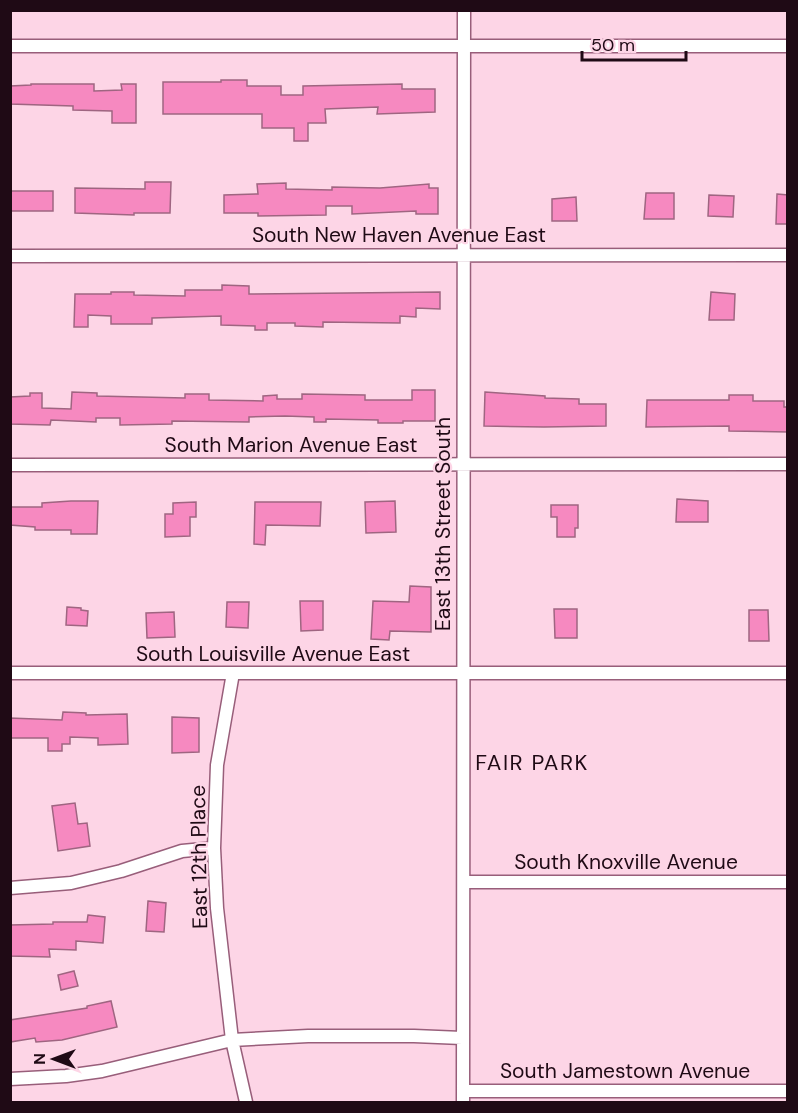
<svg xmlns="http://www.w3.org/2000/svg" width="798" height="1113" font-family="'DM Sans',sans-serif">
	<rect width="100%" height="100%" fill="#fdd5e6"/>
	<path fill="#f689c0" stroke="#9f6581" stroke-width="1.5" d="M 221,80 L 247,80 L 247,86 L 281,86 L 281,95 L 303,95 L 303,86 L 402,84 L 402,89 L 435,89 L 435,112 L 377,114 L 378,107 L 325,109 L 326,123 L 308,123 L 308,141 L 294,141 L 294,128 L 262,128 L 262,114 L 163,114 L 163,82 L 221,82 Z
		M 31,84 L 94,84 L 94,91 L 122,90 L 121,84 L 136,84 L 136,123 L 112,123 L 112,111 L 73,110 L 73,106 L 10,104 L 10,86 L 31,85 Z
		M 145,182 L 171,182 L 170,213 L 134,213 L 134,215 L 75,213 L 75,188 L 145,189 Z
		M 286,183 L 286,189 L 332,190 L 332,187 L 380,188 L 429,184 L 429,188 L 438,188 L 438,214 L 416,214 L 416,211 L 352,214 L 352,206 L 326,206 L 326,215 L 258,216 L 258,213 L 224,213 L 224,195 L 258,194 L 257,184 Z
		M 10,191 L 53,191 L 53,211 L 10,211 Z
		M 646,193 L 674,193 L 674,219 L 644,219 Z
		M 777,194 L 788,195 L 788,224 L 776,224 Z
		M 709,195 L 734,196 L 733,217 L 708,216 Z
		M 576,197 L 577,221 L 552,221 L 552,199 Z
		M 222,285 L 249,286 L 249,294 L 440,292 L 440,309 L 416,308 L 416,317 L 400,316 L 400,323 L 323,322 L 323,327 L 295,326 L 295,323 L 267,323 L 267,330 L 255,330 L 255,326 L 221,325 L 221,316 L 152,318 L 152,324 L 111,324 L 111,316 L 88,315 L 88,327 L 74,327 L 75,294 L 111,294 L 111,292 L 134,292 L 134,295 L 185,296 L 185,290 L 222,290 Z
		M 711,292 L 735,294 L 734,320 L 709,320 Z
		M 412,390 L 435,390 L 435,421 L 403,421 L 403,423 L 378,423 L 378,420 L 326,419 L 326,422 L 314,422 L 314,417 L 285,416 L 249,417 L 249,422 L 172,421 L 172,424 L 120,425 L 120,418 L 96,418 L 96,422 L 51,420 L 50,425 L 10,424 L 10,397 L 30,396 L 30,393 L 42,393 L 42,408 L 71,409 L 72,392 L 97,393 L 97,396 L 185,398 L 185,394 L 209,394 L 209,400 L 263,401 L 263,396 L 277,395 L 277,399 L 302,399 L 302,394 L 365,395 L 365,400 L 412,400 Z
		M 485,392 L 545,396 L 545,398 L 579,399 L 579,404 L 606,404 L 606,426 L 544,427 L 484,426 Z
		M 729,395 L 753,395 L 753,401 L 784,401 L 784,407 L 788,407 L 788,432 L 729,431 L 729,426 L 646,427 L 647,400 L 729,400 Z
		M 677,499 L 708,501 L 708,522 L 676,522 Z
		M 71,501 L 98,501 L 97,534 L 71,534 L 71,530 L 35,530 L 35,527 L 10,525 L 10,507 L 42,507 L 42,503 Z
		M 395,501 L 396,532 L 366,533 L 365,502 Z
		M 196,502 L 196,517 L 190,517 L 190,536 L 165,537 L 165,514 L 173,514 L 173,503 Z
		M 255,502 L 321,502 L 320,526 L 266,525 L 265,545 L 254,544 Z
		M 551,505 L 578,505 L 578,528 L 575,528 L 575,537 L 557,537 L 557,517 L 551,517 Z
		M 410,586 L 431,587 L 431,632 L 390,631 L 389,640 L 371,639 L 373,601 L 409,602 Z
		M 300,601 L 323,601 L 323,630 L 301,631 Z
		M 227,602 L 249,602 L 248,628 L 226,627 Z
		M 67,607 L 81,608 L 81,610 L 88,611 L 87,626 L 66,625 Z
		M 554,609 L 577,609 L 577,638 L 555,638 Z
		M 749,610 L 768,610 L 769,641 L 749,641 Z
		M 174,612 L 175,637 L 147,638 L 146,613 Z
		M 63,712 L 86,713 L 86,715 L 127,714 L 128,744 L 98,745 L 98,738 L 70,737 L 70,744 L 62,744 L 62,751 L 48,751 L 48,738 L 10,738 L 10,718 L 62,720 Z
		M 172,717 L 199,718 L 199,752 L 172,753 Z
		M 75,803 L 78,824 L 87,823 L 90,846 L 58,851 L 52,806 Z
		M 148,901 L 166,903 L 164,932 L 146,931 Z
		M 88,915 L 105,917 L 103,943 L 76,941 L 76,950 L 49,949 L 50,957 L 10,956 L 10,925 L 53,924 L 53,922 L 87,922 Z
		M 74,971 L 78,986 L 61,990 L 58,975 Z
		M 111,1001 L 117,1027 L 62,1040 L 36,1042 L 35,1038 L 10,1042 L 10,1020 L 87,1008 L 87,1006 Z"/>
	<g fill="none" stroke-linecap="round" stroke-linejoin="round">
		<g stroke="#985e7a" stroke-width="15">
			<path id="street" d="M 10,46 L 788,46
				M 10,256 L 788,255
				M 10,465 L 788,464
				M 10,673 L 788,673
				M 233,673 L 217,765 L 214,848 L 217,908 L 232,1040 L 246,1102
				M 464,882 L 788,882
				M 10,888 L 71,883 L 121,871 L 182,851 L 214,848
				M 10,1079 L 66,1076 L 102,1071 L 232,1040 L 308,1036 L 414,1036 L 462,1038
				M 463,1091 L 788,1091
				M 463,1102 L 464,10"/>
		</g>
		<use href="#street" stroke="#fff" stroke-width="12"/>
	</g>
	<g text-anchor="middle" stroke-width="4.5" stroke-linejoin="round" paint-order="stroke">
		<g font-size="21" fill="#1f0a15" stroke="#fdd5e6">
			<text x="399" y="242">South New Haven Avenue East</text>
			<text x="291" y="452">South Marion Avenue East</text>
			<text transform="translate(443 524) rotate(-90)" y="7">East 13th Street South</text>
			<text x="273" y="661">South Louisville Avenue East</text>
			<text transform="translate(199 857) rotate(-91)" y="7">East 12th Place</text>
			<text x="626" y="869">South Knoxville Avenue</text>
			<text x="625" y="1078">South Jamestown Avenue</text>
		</g>
		<g font-size="22" letter-spacing="1.5" fill="#1f0a15" stroke="#fdd5e6">
			<text x="532" y="770">FAIR PARK</text>
		</g>
	</g>
	<rect width="798" height="1113" fill="none" stroke="#1f0a15" stroke-width="24"/>
	<g transform="translate(54 1059) rotate(270)" stroke="#fdd5e6" stroke-width="4.5" paint-order="stroke">
	<path d="M0-4.5L10 22L0 15L-10 22Z" fill="#1f0a15"/>
	<text y="-9" font-size="16" font-weight="bold" text-anchor="middle" fill="#1f0a15">N</text>
	</g>
	<path d="M582 51v9h104v-9" fill="none" stroke="#1f0a15" stroke-width="3"/>
	<text x="591" y="51" font-size="18" fill="#1f0a15" stroke="#fdd5e6" stroke-width="4.5" paint-order="stroke">50 m</text>
</svg>
